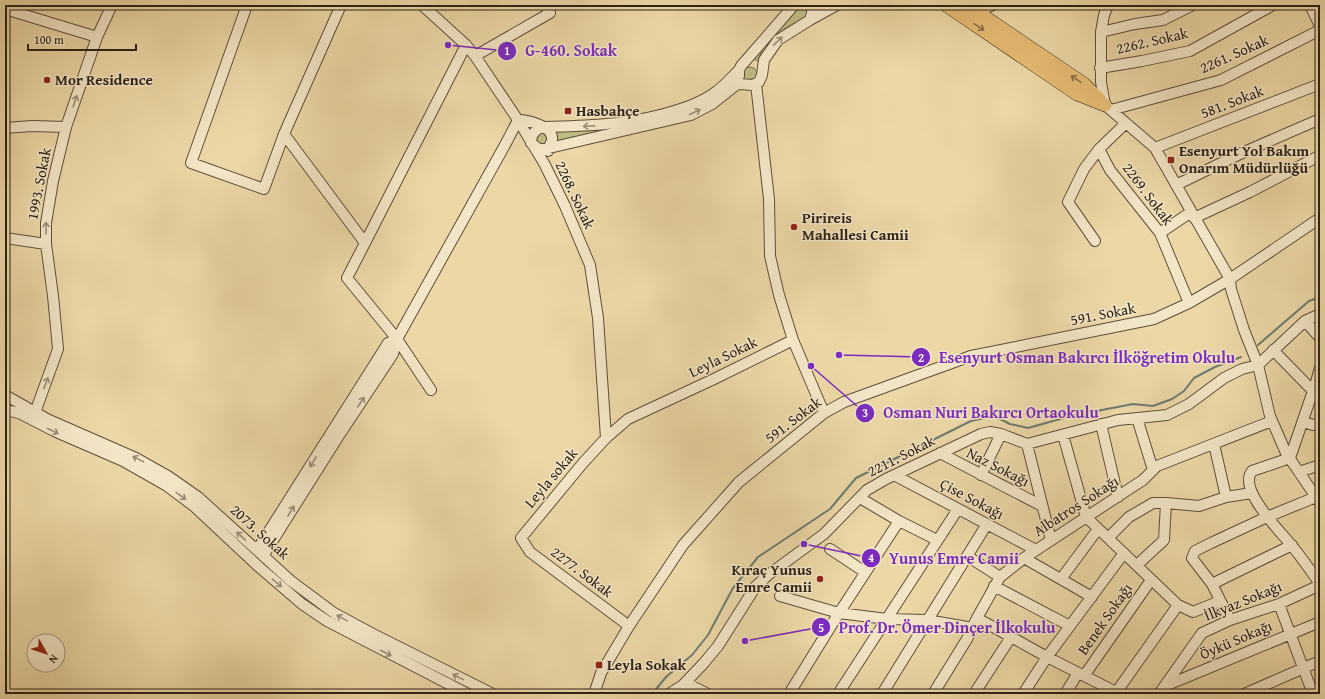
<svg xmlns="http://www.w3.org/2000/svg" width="1325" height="699" font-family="'Gentium Book Plus',serif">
	<rect width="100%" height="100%" fill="#ecd8a7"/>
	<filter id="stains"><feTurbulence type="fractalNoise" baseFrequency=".005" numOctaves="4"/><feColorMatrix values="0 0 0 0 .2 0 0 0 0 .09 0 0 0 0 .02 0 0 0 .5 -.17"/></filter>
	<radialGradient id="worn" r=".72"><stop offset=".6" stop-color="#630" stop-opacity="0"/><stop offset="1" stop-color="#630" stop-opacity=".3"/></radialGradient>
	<path fill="#c0bc82" stroke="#766e4c" d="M 799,6 L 803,6 L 808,10 L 807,16 C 787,28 765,36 758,61 L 754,59 Z
		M743 74a7 7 0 1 1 14 0a7 7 0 1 1-14 0Z
		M 605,128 L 605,131 L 558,141 L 556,131 Z
		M 543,132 L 547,135 L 547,144 L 539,146 L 534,137 Z"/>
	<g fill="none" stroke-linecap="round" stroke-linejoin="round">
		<path stroke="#6d7c71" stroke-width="2" d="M 1258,345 L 1309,301 L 1320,297
			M 652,694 L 666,677 L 692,655 L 708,635 L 733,588 L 758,557 L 830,509 L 856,478 L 971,421 L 994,416 L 1010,424 L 1028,428 L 1071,416 L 1133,404 L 1153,406 L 1172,399 L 1184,391 L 1194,378 L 1215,367 L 1241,357"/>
		<g stroke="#5c4f3a" stroke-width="12">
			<path id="minor" d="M 247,5 L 191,163 L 264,189 L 284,134
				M 341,5 L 284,134 L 365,243 L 466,45
				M 422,5 L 466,45 L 475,56 L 518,120 L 545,165 L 565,206 L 590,265 L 598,318 L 606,438
				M 1108,5 L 1104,15 L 1101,32 L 1101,82 L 1105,105 L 1155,148 L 1230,279 L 1231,289 L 1244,330 L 1258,365 L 1270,416 L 1286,453 L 1320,503
				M 1310,5 L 1320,26
				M 5,9 L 97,37
				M 976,11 L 993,5
				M 810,20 L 837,5
				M 1101,32 L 1135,24 L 1163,20 L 1193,5
				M 475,56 L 550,13 L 545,5
				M 1100,68 L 1142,61 L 1190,51 L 1273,5
				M 739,70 C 732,77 725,85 717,91 C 702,103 682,109 664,114 C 622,125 586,126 543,127 C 535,129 531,135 531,143 L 539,149 L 545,149 L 691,115 L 712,104 L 736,85 L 740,84 L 752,85 L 759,82 L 762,75 L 764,60 L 778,40 L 810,20 C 812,14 814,9 809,5
				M 739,76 L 739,70 L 741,66 L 794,5
				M 756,84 L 769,199 L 770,256 L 779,295 L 793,340 L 824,413
				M 1111,110 L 1221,80 L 1320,30
				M 518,120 C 527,120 553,126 552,139 C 552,144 548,146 548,151
				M 5,128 L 32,126 L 66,127
				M 1155,148 L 1320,84
				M 1099,149 L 1110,170 L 1160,233 L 1189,303
				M 1176,185 L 1244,152 L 1320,119
				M 1194,218 L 1250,192 L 1319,156
				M 1160,233 L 1191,212
				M 5,238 L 46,244
				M 1095,241 L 1068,202 L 1084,169 L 1099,149 L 1126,123
				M 365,243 L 347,278 L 397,339 L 431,390
				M 1305,321 L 1320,338
				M 1273,350 L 1313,391
				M 1320,368 L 1316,382 L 1290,458 L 1252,471 C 1237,489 1281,532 1292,546 C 1302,558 1311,571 1320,584
				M 5,395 L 47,419 L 136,458 L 168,476 L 198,497 L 291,581 L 334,613 L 373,634 L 493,694
				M 5,410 L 19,413 L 56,432 L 123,461 L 167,486 L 195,507 L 259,567 L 302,604 L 327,621 L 468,694
				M 33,418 L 58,349 L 53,296 L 46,244 L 46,223 L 53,181 L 66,127 L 97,37 L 112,5
				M 1137,418 L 1153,470
				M 1303,422 L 1313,425 L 1320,423
				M 1101,424 L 1118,497
				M 1063,435 L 1086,517 L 1178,605 L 1193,612 L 1220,601
				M 1027,444 L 1051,540
				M 940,453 L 1042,506
				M 1299,472 L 1320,465
				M 894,475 L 1036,550
				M 981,475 L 1001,434
				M 1226,497 L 1252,493
				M 860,498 L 899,521 L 937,540
				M 1108,538 L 1129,517 L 1153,503 L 1166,503 L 1199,506 L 1226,497 L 1214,444
				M 830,549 L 865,572
				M 257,550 L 388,343 L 397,339
				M 263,556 L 338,437 L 393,354 L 397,339 L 505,145 L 518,120
				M 967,556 L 1000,577
				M 1024,558 L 1092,597
				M 1137,565 L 1164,540 L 1166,503
				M 1061,579 L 1098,529
				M 1212,584 L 1292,545
				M 994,586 L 1070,626
				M 780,596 L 839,613 L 887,619 L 927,620 L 973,628
				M 1279,604 L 1313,694
				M 977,618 L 1047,657 L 1120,694
				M 1230,620 L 1212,584 L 1192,558 L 1195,551 L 1211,543 L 1267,517 L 1316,497
				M 629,626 L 530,552 L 521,538 L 583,463 L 606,438 L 628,419 L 714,379 L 793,340
				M 1084,676 L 1151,580
				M 683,685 L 690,685 L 708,694
				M 683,685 L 686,692 L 690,694
				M 1165,686 L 1320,622
				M 594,694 L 601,673 L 629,626 L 683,545 L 739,482 L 824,413 L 844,402 L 971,356 L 1154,319 L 1189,303 L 1230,279 L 1320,218
				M 669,694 L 683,685 L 703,664 L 718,646 L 756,586 L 768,575 L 824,534 L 867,490 L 886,479 L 981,434 L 990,432 L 1001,434 L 1027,444 L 1118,420 L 1167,415 L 1189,404 L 1224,378 L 1242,369 L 1258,365 L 1305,321 L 1320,314
				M 789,694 L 839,613 L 899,521
				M 838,694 L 958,509
				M 882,694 L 987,524
				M 933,694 L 967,639 L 977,618 L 1000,577 L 1024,558 L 1143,480 L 1157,466 L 1272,421
				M 974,694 L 1011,637
				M 1023,694 L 1047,657 L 1124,553
				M 1065,694 L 1078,673
				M 1115,694 L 1178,605
				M 1159,694 L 1202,633 L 1230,620 L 1279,604 L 1320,585
				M 1244,694 L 1320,661"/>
		</g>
		<g stroke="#2c2116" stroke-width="14">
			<path id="major" d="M 946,5 L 1077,94 L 1105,105
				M 967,5 L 1084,84 L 1099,99"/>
		</g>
		<use href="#minor" stroke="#f3e6c6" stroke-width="10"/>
		<use href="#major" stroke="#e6bc74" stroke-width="13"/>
	</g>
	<defs><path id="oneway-shaft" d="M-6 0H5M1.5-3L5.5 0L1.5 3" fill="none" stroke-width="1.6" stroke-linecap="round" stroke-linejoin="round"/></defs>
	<g stroke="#896e45">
		<use href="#oneway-shaft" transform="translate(979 27) rotate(34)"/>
		<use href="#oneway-shaft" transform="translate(1076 79) rotate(-146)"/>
	</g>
	<g stroke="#998d77">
		<use href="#oneway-shaft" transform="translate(778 41) rotate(-44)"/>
		<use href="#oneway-shaft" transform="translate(75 101) rotate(-71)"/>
		<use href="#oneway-shaft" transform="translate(695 112) rotate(-25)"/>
		<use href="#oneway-shaft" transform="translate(589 126) rotate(177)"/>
		<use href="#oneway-shaft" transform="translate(46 228) rotate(-90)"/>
		<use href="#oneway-shaft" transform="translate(46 383) rotate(-70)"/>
		<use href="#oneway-shaft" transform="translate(361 402) rotate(-57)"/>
		<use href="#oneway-shaft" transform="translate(53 431) rotate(25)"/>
		<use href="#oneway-shaft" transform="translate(138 459) rotate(-152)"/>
		<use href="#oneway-shaft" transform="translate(313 462) rotate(122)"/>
		<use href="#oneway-shaft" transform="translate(181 496) rotate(36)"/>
		<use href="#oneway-shaft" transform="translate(291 511) rotate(-58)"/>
		<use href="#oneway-shaft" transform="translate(241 536) rotate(-137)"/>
		<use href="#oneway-shaft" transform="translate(277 583) rotate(40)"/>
		<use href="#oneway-shaft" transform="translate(342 618) rotate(-151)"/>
		<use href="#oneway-shaft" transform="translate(386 653) rotate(27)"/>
		<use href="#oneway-shaft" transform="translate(458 677) rotate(-154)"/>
	</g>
	<g fill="#8f2418" stroke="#f3e6c6" stroke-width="1.5">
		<circle cx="47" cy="80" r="4"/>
		<rect x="564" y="107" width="8" height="8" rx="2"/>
		<rect x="1167" y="156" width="8" height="8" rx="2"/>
		<circle cx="794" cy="227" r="4"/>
		<circle cx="820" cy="579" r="4"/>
		<rect x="595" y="661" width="8" height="8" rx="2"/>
	</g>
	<g text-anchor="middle" stroke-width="3" stroke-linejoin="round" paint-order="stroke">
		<g font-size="15" fill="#2c2116" stroke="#f3e6c6">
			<text transform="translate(1152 41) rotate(-13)" y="5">2262. Sokak</text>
			<text transform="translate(1234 54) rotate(-24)" y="5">2261. Sokak</text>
			<text transform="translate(1232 102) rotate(-21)" y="5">581. Sokak</text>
			<text transform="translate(39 184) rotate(-79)" y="5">1993. Sokak</text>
			<text transform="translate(1148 194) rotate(53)" y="5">2269. Sokak</text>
			<text transform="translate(575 195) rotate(65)" y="5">2268. Sokak</text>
			<text transform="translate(1103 314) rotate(-11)" y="5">591. Sokak</text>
			<text transform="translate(723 357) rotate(-26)" y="5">Leyla Sokak</text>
			<text transform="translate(793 420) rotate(-37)" y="5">591. Sokak</text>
			<text transform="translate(901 456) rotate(-27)" y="5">2211. Sokak</text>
			<text transform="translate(998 467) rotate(27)" y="5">Naz Sokağı</text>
			<text transform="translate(551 478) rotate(-50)" y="5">Leyla sokak</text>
			<text transform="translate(972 499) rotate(28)" y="5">Çise Sokağı</text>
			<text transform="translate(1076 506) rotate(-33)" y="5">Albatros Sokağı</text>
			<text transform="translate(260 532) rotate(42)" y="5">2073. Sokak</text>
			<text transform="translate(582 572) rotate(37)" y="5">2277. Sokak</text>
			<text transform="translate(1243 601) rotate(-22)" y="5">İlkyaz Sokağı</text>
			<text transform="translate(1105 619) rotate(-55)" y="5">Benek Sokağı</text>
			<text transform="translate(1236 640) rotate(-23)" y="5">Öykü Sokağı</text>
		</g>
		<g font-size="15" font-weight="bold" fill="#2c2116" stroke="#f3e6c6" text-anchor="start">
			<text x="55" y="85">Mor Residence</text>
			<text x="576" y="116">Hasbahçe</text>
			<text x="1179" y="156">Esenyurt Yol Bakım<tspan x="1179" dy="17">Onarım Müdürlüğü</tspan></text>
			<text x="802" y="223">Pirireis<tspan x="802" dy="17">Mahallesi Camii</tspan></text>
			<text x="812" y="575" text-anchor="end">Kıraç Yunus<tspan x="812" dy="17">Emre Camii</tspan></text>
			<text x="607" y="670">Leyla Sokak</text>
		</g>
	</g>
	<path fill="none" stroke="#7b2cbf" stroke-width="1.5" d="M448 45L507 51M839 355L921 357M811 366L865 413M804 544L871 558M745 641L821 627"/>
	<g fill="#7b2cbf" stroke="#f3e6c6" stroke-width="1.5">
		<circle cx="448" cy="45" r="4"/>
		<circle cx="839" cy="355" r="4"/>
		<circle cx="811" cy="366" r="4"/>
		<circle cx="804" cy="544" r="4"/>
		<circle cx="745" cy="641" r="4"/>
		<circle cx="507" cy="51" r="10"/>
		<circle cx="921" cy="357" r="10"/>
		<circle cx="865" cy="413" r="10"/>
		<circle cx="871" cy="558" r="10"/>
		<circle cx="821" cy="627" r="10"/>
	</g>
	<g font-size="12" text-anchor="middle" font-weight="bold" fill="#fff">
		<text x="507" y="55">1</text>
		<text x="921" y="362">2</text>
		<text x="865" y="417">3</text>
		<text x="871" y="562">4</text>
		<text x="821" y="632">5</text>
	</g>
	<g font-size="16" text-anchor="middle" font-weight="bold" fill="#7b2cbf" stroke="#f3e6c6" stroke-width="3" stroke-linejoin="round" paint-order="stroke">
		<text x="571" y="56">G-460. Sokak</text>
		<text x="1087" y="363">Esenyurt Osman Bakırcı İlköğretim Okulu</text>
		<text x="991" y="418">Osman Nuri Bakırcı Ortaokulu</text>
		<text x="954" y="564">Yunus Emre Camii</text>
		<text x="947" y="633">Prof. Dr. Ömer Dinçer İlkokulu</text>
	</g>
	<rect width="1325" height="699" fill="none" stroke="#ecd8a7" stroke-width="20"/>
	<rect x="6" y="6" width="1313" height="687" fill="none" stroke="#2c2116" stroke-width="2"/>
	<rect x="10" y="10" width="1305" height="679" fill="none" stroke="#2c2116"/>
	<g transform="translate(46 653) rotate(129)"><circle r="19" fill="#f3e6c6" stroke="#a39780"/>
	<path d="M0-3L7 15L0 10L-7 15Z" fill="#8f2418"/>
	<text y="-6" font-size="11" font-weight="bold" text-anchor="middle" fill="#2c2116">N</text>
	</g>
	<path d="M28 44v6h108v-6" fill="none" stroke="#2c2116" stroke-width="2"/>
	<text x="34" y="44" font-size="12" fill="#2c2116" stroke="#f3e6c6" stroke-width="3" paint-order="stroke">100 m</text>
	<rect width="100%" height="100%" filter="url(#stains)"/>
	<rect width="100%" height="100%" fill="url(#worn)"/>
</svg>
